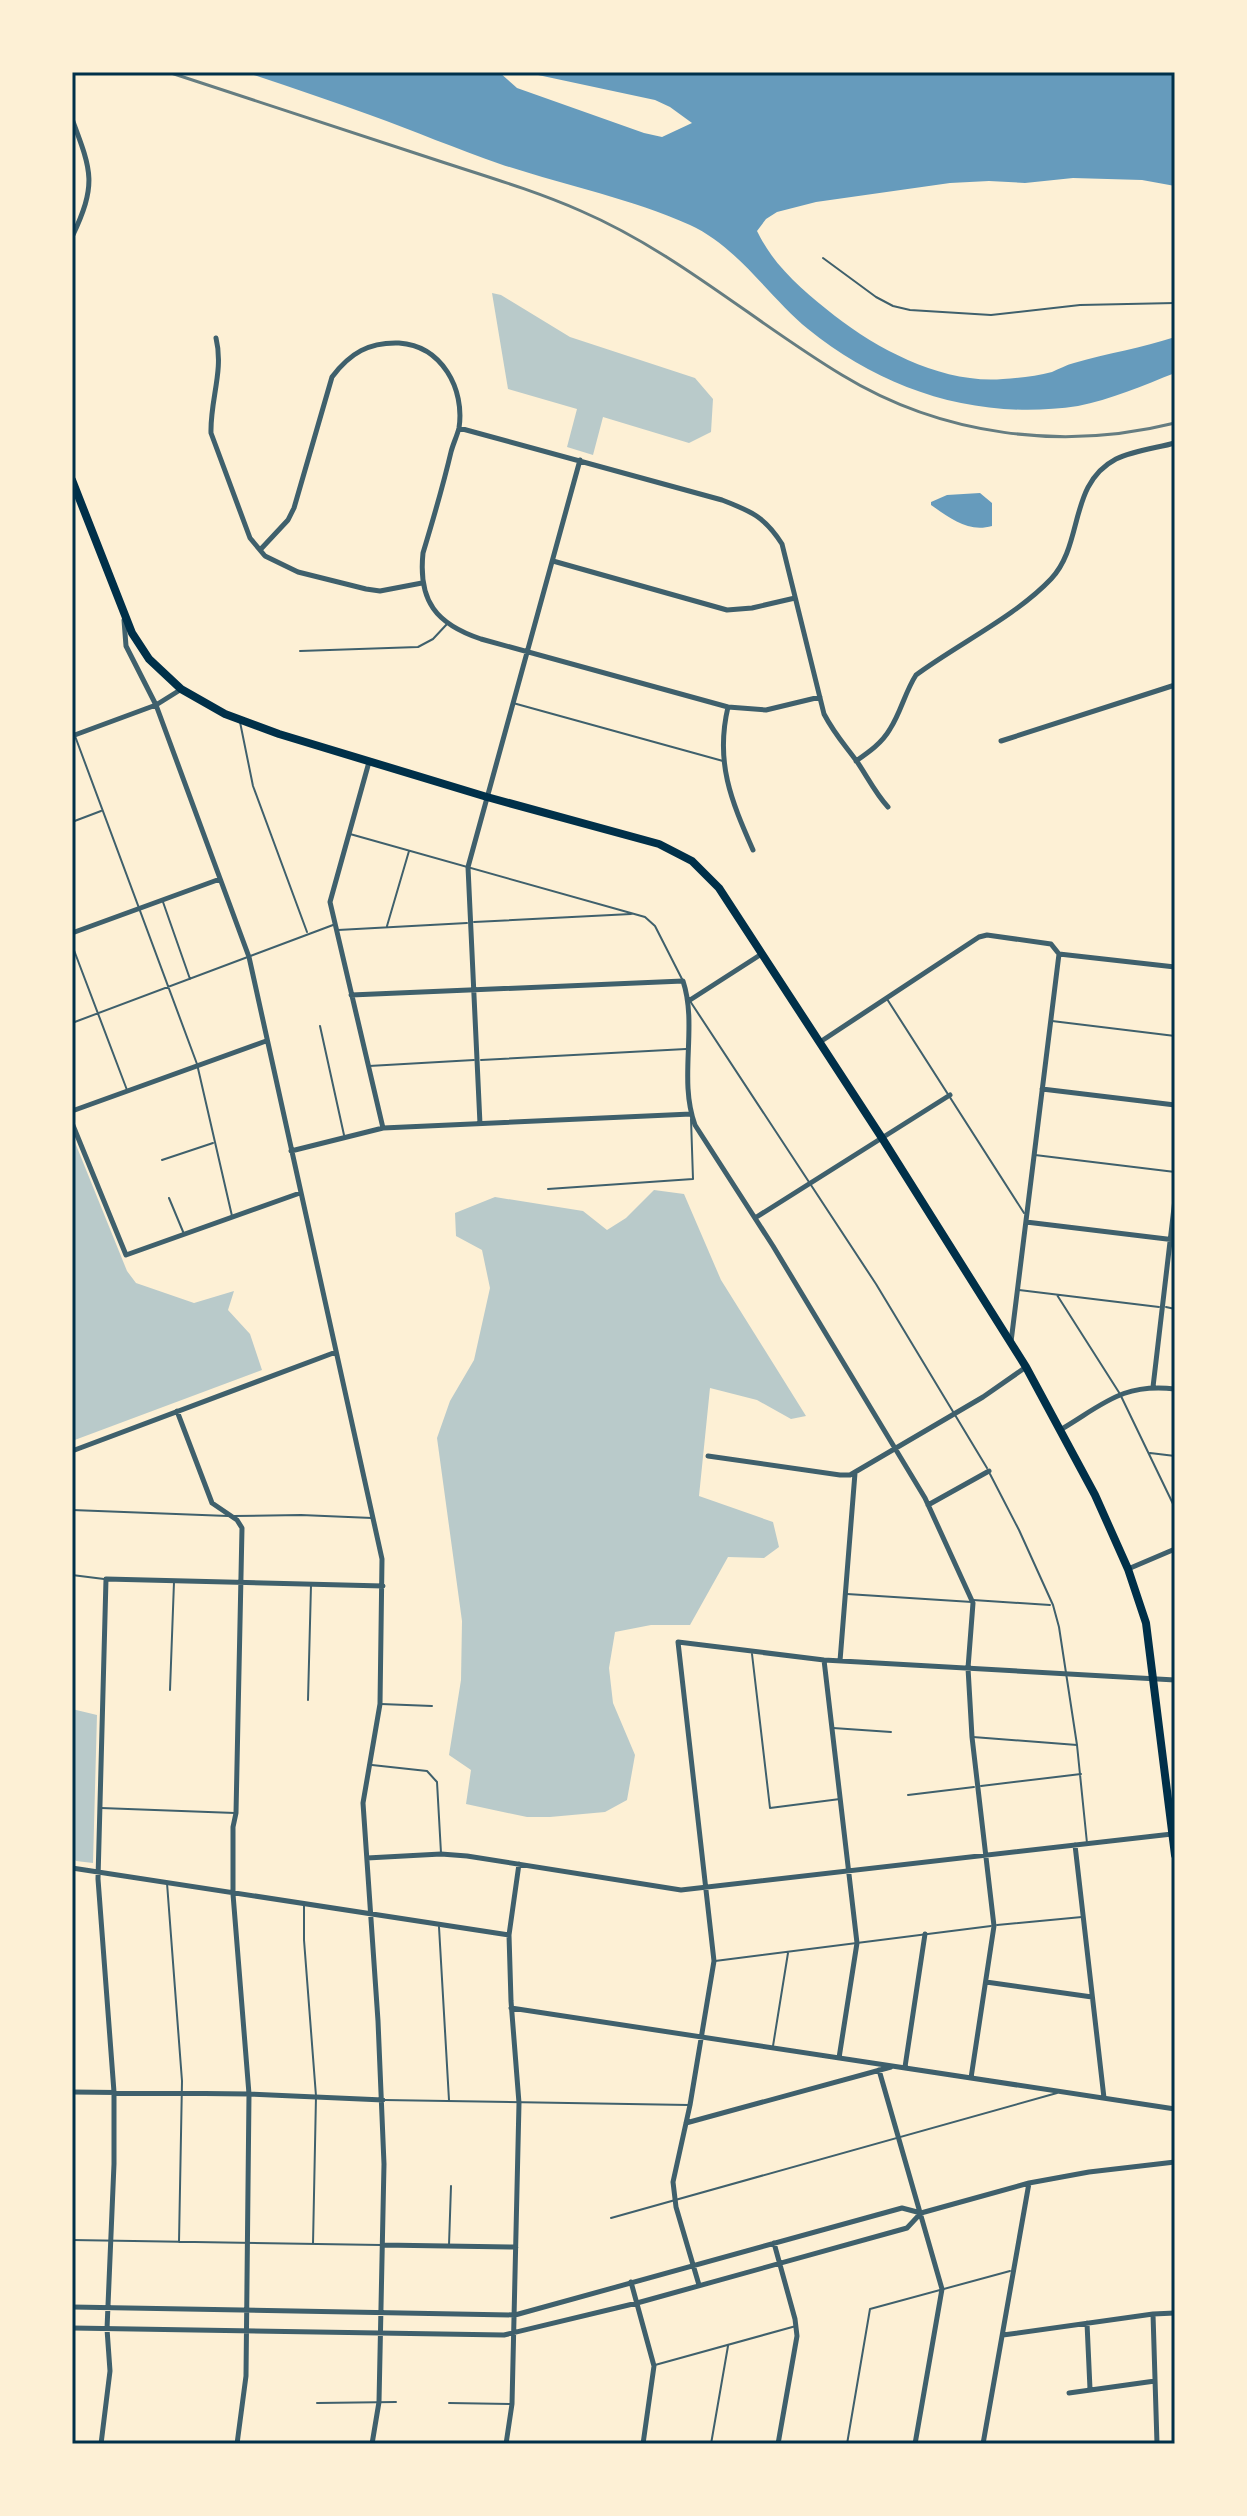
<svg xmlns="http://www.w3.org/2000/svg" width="1247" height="2516" font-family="Manrope,sans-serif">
	<rect width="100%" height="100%" fill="#fdf0d5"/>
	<path fill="#b9caca" d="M 492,293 L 501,295 L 570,337 L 695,378 L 713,399 L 711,432 L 689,443 L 603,417 L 593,455 L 567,447 L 577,409 L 508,389 Z
		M 72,1135 L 127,1271 L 136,1283 L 194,1303 L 234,1291 L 228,1310 L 250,1334 L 262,1370 L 72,1441 Z
		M 654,1190 L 684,1194 L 721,1280 L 806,1416 L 791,1419 L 757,1400 L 710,1388 L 699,1496 L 773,1522 L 779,1547 L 764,1558 L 728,1557 L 690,1625 L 651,1625 L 615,1632 L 609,1668 L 613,1703 L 635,1755 L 627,1800 L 605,1812 L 550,1817 L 527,1817 L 466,1804 L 471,1770 L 449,1755 L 461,1680 L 462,1621 L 437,1438 L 450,1401 L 474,1360 L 490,1288 L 482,1250 L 456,1236 L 455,1213 L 495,1197 L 583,1211 L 607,1230 L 626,1218 Z
		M 72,1709 L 97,1715 L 93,1863 L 76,1861 L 72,1856 Z"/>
	<path fill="#669bbc" d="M 245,72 L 499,72 L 517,88 L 644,133 L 662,137 L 692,123 L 670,107 L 655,100 L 524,72 L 1175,72 L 1175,186 L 1142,180 L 1073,178 L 1025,183 L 989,181 L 950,183 L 816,202 L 777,212 L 766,219 L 757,231 C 774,267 805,292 835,316 C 880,351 944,384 1003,379 C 1019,378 1037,376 1052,372 C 1059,369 1066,365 1074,363 C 1108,353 1142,348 1175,337 L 1175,373 C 1144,385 1110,400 1078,406 C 979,421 884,391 808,329 C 768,296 738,247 690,225 C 629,198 563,185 500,164 C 457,149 414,131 370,115 C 329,100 287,86 245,72 Z
		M 980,493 L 992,503 L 992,526 C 968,533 950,518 931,505 L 931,502 L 947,495 Z"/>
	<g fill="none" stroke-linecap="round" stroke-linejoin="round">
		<path stroke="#3f606c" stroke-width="2" d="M 823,258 L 876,297 L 893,306 L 910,310 L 991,315 L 1080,305 L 1175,303
			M 300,651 L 418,647 L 433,639 L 447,624
			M 513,703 L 723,761
			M 240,722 L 253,786 L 307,932
			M 75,736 L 197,1064 L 232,1216
			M 72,822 L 101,811
			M 350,834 L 645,917 L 655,926 L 683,981
			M 163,902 L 190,979
			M 474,922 L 631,914
			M 387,926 L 409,851
			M 338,930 L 467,923
			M 72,945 L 127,1090
			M 887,999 L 1024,1213
			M 690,1001 L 876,1284 L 987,1468
			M 1052,1021 L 1175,1036
			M 72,1023 L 333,925
			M 320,1026 L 344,1135
			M 481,1060 L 686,1049
			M 369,1066 L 474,1060
			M 1035,1155 L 1175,1172
			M 162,1160 L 213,1143
			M 548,1189 L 693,1179 L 691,1119
			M 169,1198 L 184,1234
			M 1019,1290 L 1159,1307
			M 1057,1295 L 1120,1394 L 1175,1508
			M 1166,1307 L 1175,1309
			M 1150,1453 L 1175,1456
			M 990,1474 L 1019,1530 L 1053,1605 L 1059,1627 L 1077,1745 L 1087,1843
			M 72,1510 L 228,1516
			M 234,1516 L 301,1515 L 372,1518
			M 72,1575 L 104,1579
			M 847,1594 L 972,1602
			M 973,1600 L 1050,1605
			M 752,1654 L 770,1808 L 840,1799
			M 170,1690 L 174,1582
			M 308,1700 L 311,1585
			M 381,1704 L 432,1706
			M 833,1728 L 891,1732
			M 973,1737 L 1077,1745
			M 372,1765 L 427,1771 L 437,1782 L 441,1853
			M 981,1786 L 1081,1774
			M 908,1795 L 974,1787
			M 101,1808 L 235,1813
			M 167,1883 L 182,2081 L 179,2242
			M 304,1906 L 304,1940 L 316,2096 L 313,2244
			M 997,1925 L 1082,1917
			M 439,1927 L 449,2100
			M 715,1961 L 991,1926
			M 773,2046 L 788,1953
			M 384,2100 L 689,2105
			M 611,2218 L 1057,2093
			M 72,2240 L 381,2245
			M 449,2245 L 451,2186
			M 655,2365 L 796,2326
			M 317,2403 L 396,2402
			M 449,2403 L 511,2404
			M 711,2444 L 728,2346
			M 847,2444 L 870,2309 L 1010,2271"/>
		<path stroke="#3f606c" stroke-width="5" d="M 72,119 C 92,172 97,184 72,237
			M 216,338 C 224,371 210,400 211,433 L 250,538 L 265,556 L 298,572 L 366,589 L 380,591 L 422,583
			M 459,428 L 722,500 C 751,511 765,517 782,544 L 824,714 C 835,735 845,745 858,763 C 868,778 876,794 888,807
			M 260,550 L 288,520 L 294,508 L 332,377 C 350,353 369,342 399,343 C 442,346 465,389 459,428 C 457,436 453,444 451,452 C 443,486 433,520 423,553 C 418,601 436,624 481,639 L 728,707 L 766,710 L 820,697
			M 553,561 L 727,610 L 752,608 L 795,598
			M 124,620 L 126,646 L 156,705 L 249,957 L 382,1559 L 380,1704 L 363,1803 L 378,2021 L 384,2164 L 379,2402 L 372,2444
			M 728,707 C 715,762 731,800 753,850
			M 72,736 L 156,705 L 180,690
			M 1001,741 L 1175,685
			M 856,761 C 869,752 882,743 890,729 C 901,712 905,692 916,675 C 958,644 1016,616 1051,579 C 1084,544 1068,484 1116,459 C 1133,451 1156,448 1175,443
			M 369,762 L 330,902 L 383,1128
			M 72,933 L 220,879
			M 351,995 L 683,981 C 698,1026 678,1079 695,1125 L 773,1246 L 925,1498 L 973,1603 L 968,1668 L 972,1737 L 994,1926 L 971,2078
			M 690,1000 L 760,955
			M 820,1042 L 979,937 L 987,935 L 1051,944 L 1059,954 L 1175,967
			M 1042,1089 L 1175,1105
			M 72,1111 L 266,1041
			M 72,1123 L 126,1255 L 300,1193
			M 480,1124 L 468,867 L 580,460
			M 291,1151 L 383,1128 L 691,1114
			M 755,1218 L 950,1095
			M 1026,1222 L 1175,1240
			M 1011,1342 L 1059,954
			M 1153,1387 L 1175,1199
			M 177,1411 L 212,1503 L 237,1520 L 242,1528 L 236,1813 L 233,1827 L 233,1894 L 249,2094 L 246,2376 L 237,2444
			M 1060,1430 C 1104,1404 1122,1383 1175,1389
			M 72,1451 L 336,1352
			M 708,1456 L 840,1475 L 850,1475 L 983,1397 L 1026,1367
			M 928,1505 L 989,1471
			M 1128,1569 L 1175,1549
			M 824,1660 L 857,1943 L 839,2058
			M 840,1661 L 855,1473
			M 1075,1845 L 1104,2098
			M 367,1858 L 441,1854 L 467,1856 L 681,1890 L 1172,1834
			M 72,1868 L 509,1935
			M 986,1982 L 1092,1997
			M 511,2008 L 1175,2109
			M 905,2067 L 925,1934
			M 879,2070 L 942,2289 L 915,2444
			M 72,2092 L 249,2094 L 383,2100
			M 686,2123 L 891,2067
			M 774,2243 L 795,2319 L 797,2336 L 778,2444
			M 382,2245 L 516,2247
			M 631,2282 L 654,2366 L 643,2444
			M 699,2285 L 676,2207 L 673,2182 L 690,2105 L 714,1961 L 678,1642 L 824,1660 L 1175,1680
			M 72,2307 L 515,2315 L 902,2208 L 921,2213 L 1029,2183 L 1089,2172 L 1175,2162
			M 1153,2314 L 1157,2444
			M 1087,2323 L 1090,2389
			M 72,2328 L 504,2335 L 637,2303 L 907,2228 L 921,2213
			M 1003,2335 L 1153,2314 L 1175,2313
			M 1069,2393 L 1155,2381
			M 101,2444 L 110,2371 L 107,2329 L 114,2164 L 114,2092 L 98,1879 L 106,1579 L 383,1586
			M 506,2444 L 512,2404 L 519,2103 L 511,2001 L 509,1935 L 519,1864
			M 983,2444 L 1029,2183"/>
		<path stroke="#003049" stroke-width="8" d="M 72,480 L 132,633 L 149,659 L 181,689 L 225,714 L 279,734 L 487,797 L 659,844 L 692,861 L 719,888 L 882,1138 L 1026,1367 L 1095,1495 L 1128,1569 L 1146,1623 L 1175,1855"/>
		<path stroke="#657d81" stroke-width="3" d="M 168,72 C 254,100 340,129 427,157 C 478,174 531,189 581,211 C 676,252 754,322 842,375 C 942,436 1063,451 1175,423"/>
	</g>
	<rect width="1247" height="2516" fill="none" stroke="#fdf0d5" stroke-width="148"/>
	<rect x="74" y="74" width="1099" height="2368" fill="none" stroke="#003049" stroke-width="3"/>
</svg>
